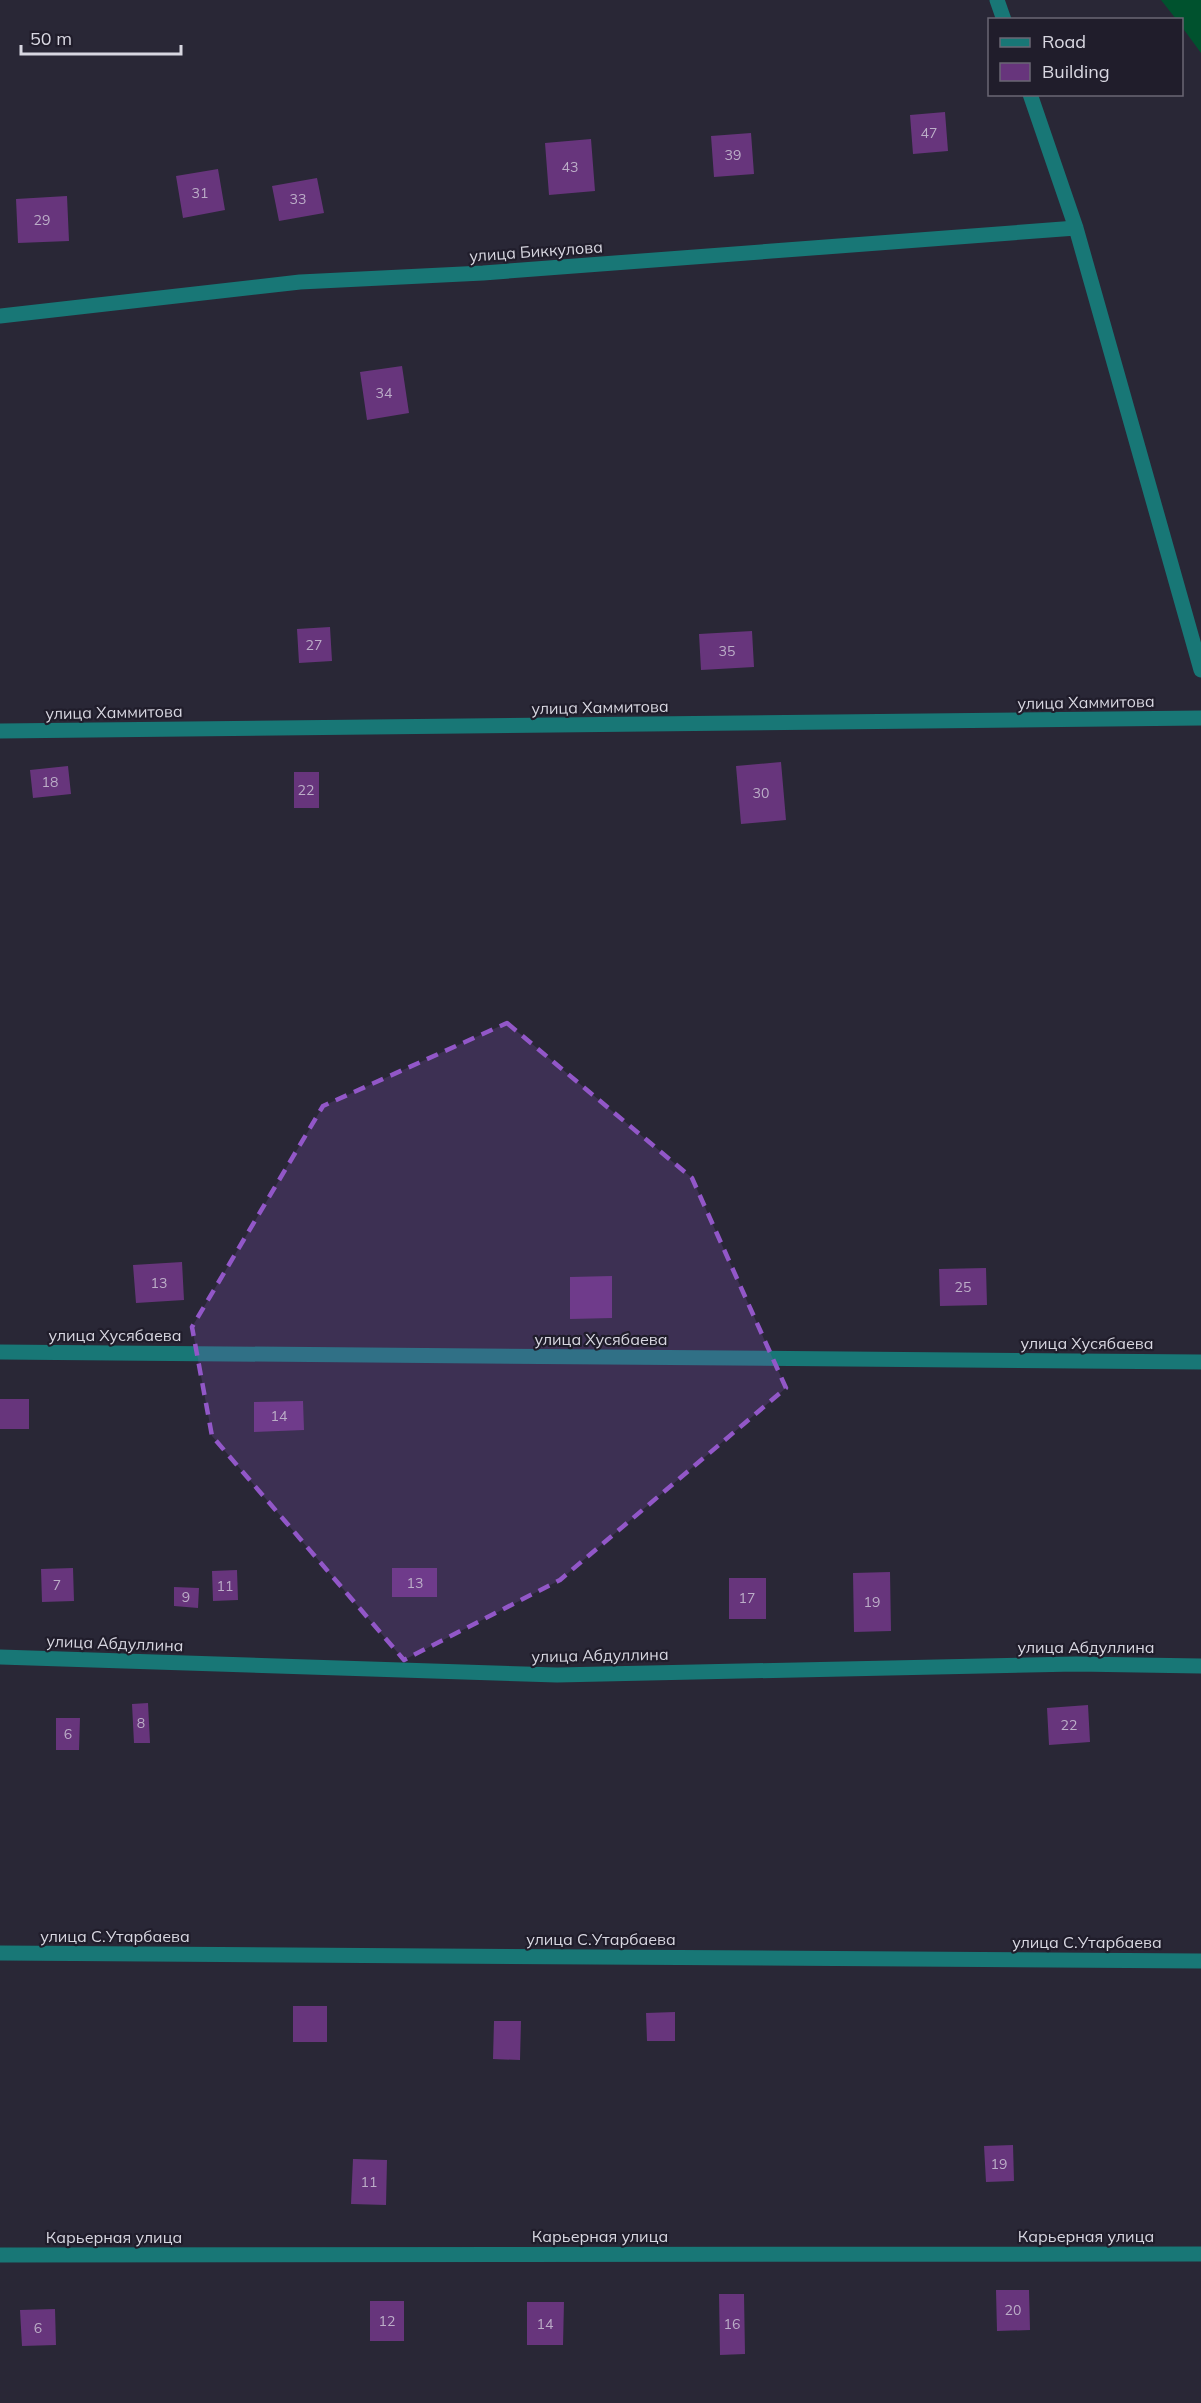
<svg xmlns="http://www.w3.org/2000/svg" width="1201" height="2403" font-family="Mulish,sans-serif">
	<rect width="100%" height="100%" fill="#292736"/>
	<path fill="#00522e" d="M 1161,0 L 1201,0 L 1201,53 L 1182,27 L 1182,20 L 1176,19 Z"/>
	<path fill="#67357c" d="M 945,112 L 948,151 L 913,154 L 910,115 Z
		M 751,133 L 754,174 L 714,177 L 711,136 Z
		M 591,139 L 595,191 L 549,195 L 545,143 Z
		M 218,169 L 225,210 L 183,218 L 176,176 Z
		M 317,178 L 324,213 L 279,221 L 272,186 Z
		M 67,196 L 69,241 L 18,243 L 16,199 Z
		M 402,366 L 409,413 L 367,420 L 360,372 Z
		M 330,627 L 332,661 L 299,663 L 297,629 Z
		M 752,631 L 754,667 L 701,670 L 699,634 Z
		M 781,762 L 786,820 L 741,824 L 736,766 Z
		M 68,766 L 71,794 L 33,798 L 30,770 Z
		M 294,772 L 319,772 L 319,808 L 294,808 Z
		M 182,1262 L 184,1300 L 136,1303 L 133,1265 Z
		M 986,1268 L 987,1305 L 940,1306 L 939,1269 Z
		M 612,1276 L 612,1318 L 570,1319 L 570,1277 Z
		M 0,1399 L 29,1399 L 29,1429 L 0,1429 Z
		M 303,1401 L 304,1430 L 254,1432 L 254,1402 Z
		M 73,1568 L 74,1601 L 42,1602 L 41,1569 Z
		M 392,1568 L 437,1568 L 437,1597 L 392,1597 Z
		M 237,1570 L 238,1600 L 213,1601 L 212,1571 Z
		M 890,1572 L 891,1631 L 854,1632 L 853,1573 Z
		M 729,1578 L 766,1578 L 766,1619 L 729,1619 Z
		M 174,1587 L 199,1588 L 198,1608 L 174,1606 Z
		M 148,1703 L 150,1743 L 134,1743 L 132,1704 Z
		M 1088,1705 L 1090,1742 L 1049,1745 L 1047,1708 Z
		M 56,1718 L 80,1718 L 79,1750 L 56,1750 Z
		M 293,2006 L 327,2006 L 327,2042 L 293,2042 Z
		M 675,2012 L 675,2041 L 647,2041 L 646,2013 Z
		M 494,2021 L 521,2021 L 520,2060 L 493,2059 Z
		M 1013,2145 L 1014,2181 L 986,2182 L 984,2146 Z
		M 353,2159 L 387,2160 L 386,2205 L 351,2204 Z
		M 996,2290 L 1029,2290 L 1030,2330 L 997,2331 Z
		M 719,2294 L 744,2294 L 745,2354 L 720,2355 Z
		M 370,2301 L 404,2301 L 404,2341 L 370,2341 Z
		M 527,2302 L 564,2302 L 563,2345 L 527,2345 Z
		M 55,2309 L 56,2345 L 22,2346 L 20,2310 Z"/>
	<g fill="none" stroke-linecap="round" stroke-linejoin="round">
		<path stroke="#187776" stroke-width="15" d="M 997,0 L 1004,20
			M 1030,94 L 1076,228 L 1201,670
			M 0,316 L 300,282 L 483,273 L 1076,228
			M 0,731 L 1201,718
			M 0,1352 L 1201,1362
			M 0,1657 L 557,1675 L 1076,1664 L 1201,1666
			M 0,1953 L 1201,1961
			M 0,2255 L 1201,2254"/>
	</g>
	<path fill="#9257c8" fill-opacity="0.2" stroke="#9257c8" stroke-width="4.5" stroke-dasharray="12 8" stroke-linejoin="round" d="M 507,1023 L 692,1178 L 786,1388 L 560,1580 L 404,1660 L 212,1436 L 192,1327 L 323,1106 Z"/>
	<g text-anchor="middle" stroke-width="4.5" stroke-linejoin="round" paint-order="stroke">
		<g font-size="14" fill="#bcaec8">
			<text x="929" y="138">47</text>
			<text x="733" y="160">39</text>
			<text x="570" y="172">43</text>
			<text x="200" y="198">31</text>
			<text x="298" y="204">33</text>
			<text x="42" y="225">29</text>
			<text x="384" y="398">34</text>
			<text x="314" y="650">27</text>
			<text x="727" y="656">35</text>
			<text x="50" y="787">18</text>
			<text x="306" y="795">22</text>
			<text x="761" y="798">30</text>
			<text x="159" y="1288">13</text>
			<text x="963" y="1292">25</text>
			<text x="279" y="1421">14</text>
			<text x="415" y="1588">13</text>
			<text x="57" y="1590">7</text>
			<text x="225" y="1591">11</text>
			<text x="186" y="1602">9</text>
			<text x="747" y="1603">17</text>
			<text x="872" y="1607">19</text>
			<text x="141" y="1728">8</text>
			<text x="1069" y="1730">22</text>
			<text x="68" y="1739">6</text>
			<text x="999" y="2169">19</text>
			<text x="369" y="2187">11</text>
			<text x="1013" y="2315">20</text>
			<text x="387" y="2326">12</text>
			<text x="545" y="2329">14</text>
			<text x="732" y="2329">16</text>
			<text x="38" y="2333">6</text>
		</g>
		<g font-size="16" fill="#d8d7e1" stroke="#201d2b">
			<text transform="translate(536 251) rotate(-4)" y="6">улица Биккулова</text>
			<text transform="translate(1086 702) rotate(-1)" y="6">улица Хаммитова</text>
			<text transform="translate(600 707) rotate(-1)" y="6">улица Хаммитова</text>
			<text transform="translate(114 712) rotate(-1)" y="6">улица Хаммитова</text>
			<text x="115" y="1341">улица Хусябаева</text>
			<text x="601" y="1345">улица Хусябаева</text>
			<text x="1087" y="1349">улица Хусябаева</text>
			<text transform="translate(115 1643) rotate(2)" y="6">улица Абдуллина</text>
			<text x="1086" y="1653">улица Абдуллина</text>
			<text transform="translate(600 1655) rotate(-1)" y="6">улица Абдуллина</text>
			<text x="115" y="1942">улица С.Утарбаева</text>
			<text x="601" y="1945">улица С.Утарбаева</text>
			<text x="1087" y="1948">улица С.Утарбаева</text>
			<text x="600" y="2242">Карьерная улица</text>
			<text x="1086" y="2242">Карьерная улица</text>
			<text x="114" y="2243">Карьерная улица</text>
		</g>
	</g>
	<rect x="988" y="18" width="195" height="78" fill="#201d2b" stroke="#6a6774" stroke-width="1.5"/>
	<rect x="1000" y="38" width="30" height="9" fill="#187776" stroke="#6a6774" stroke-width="1.5"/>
	<text x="1042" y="48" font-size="18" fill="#d8d7e1">Road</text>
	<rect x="1000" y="63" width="30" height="18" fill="#67357c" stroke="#6a6774" stroke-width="1.5"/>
	<text x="1042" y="78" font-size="18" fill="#d8d7e1">Building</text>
	<path d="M21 45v9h160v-9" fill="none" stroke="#d8d7e1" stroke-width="3"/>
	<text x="30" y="45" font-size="18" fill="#d8d7e1" stroke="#201d2b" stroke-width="4.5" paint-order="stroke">50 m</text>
</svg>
